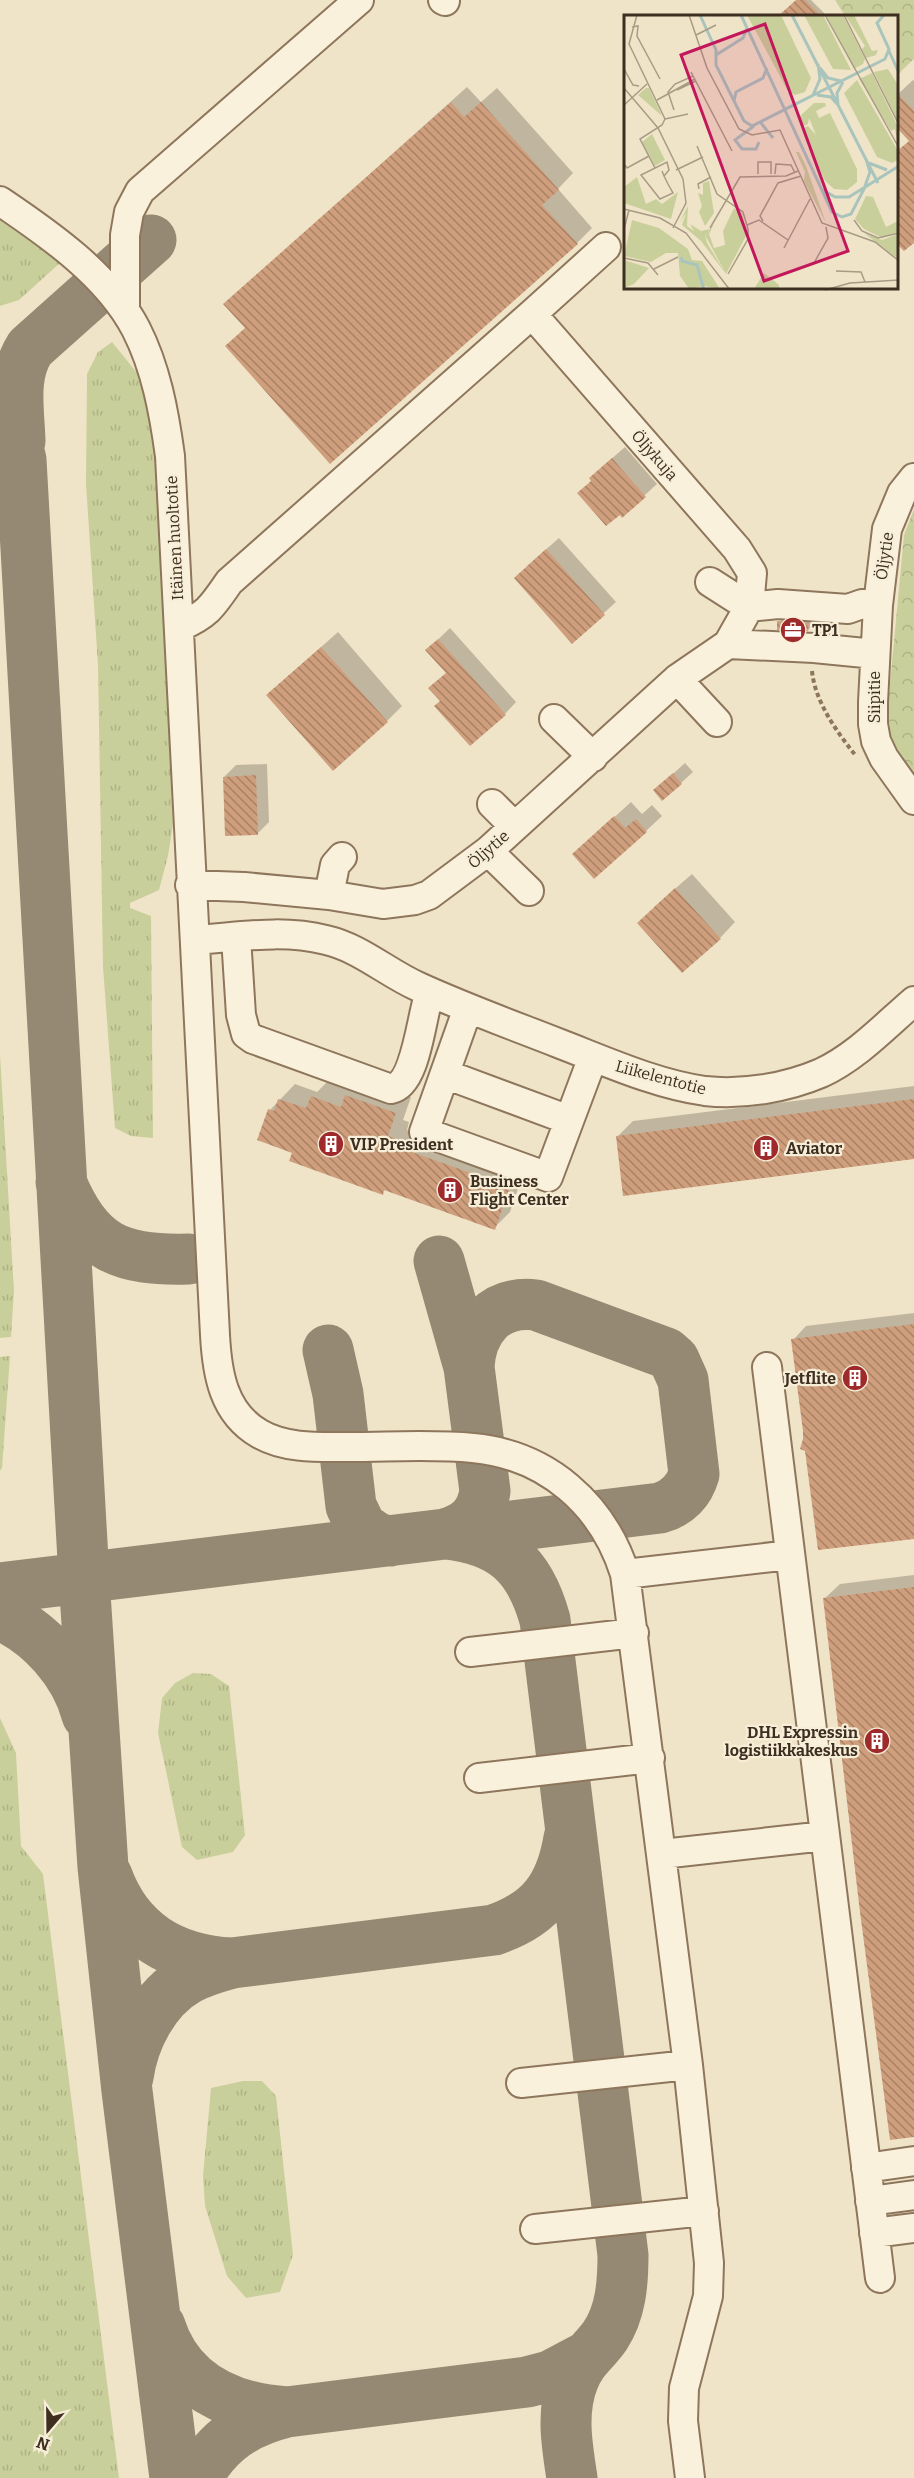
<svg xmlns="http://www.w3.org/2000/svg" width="914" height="2478" font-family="Bitter,serif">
	<defs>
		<pattern id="grass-tufts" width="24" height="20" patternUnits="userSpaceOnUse" patternTransform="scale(1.5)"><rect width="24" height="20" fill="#c9cf9b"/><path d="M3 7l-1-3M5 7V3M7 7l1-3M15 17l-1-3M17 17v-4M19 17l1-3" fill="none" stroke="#aeb285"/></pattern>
		<pattern id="forest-crowns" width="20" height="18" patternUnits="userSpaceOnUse" patternTransform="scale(1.5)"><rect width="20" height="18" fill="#c9cf9b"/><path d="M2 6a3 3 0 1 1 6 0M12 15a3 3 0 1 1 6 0" fill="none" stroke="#aeb285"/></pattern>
		<pattern id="building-back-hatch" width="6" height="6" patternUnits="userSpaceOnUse" patternTransform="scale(1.5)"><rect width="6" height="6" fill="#cf9f7d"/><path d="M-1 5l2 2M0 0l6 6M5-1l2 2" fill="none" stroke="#a98266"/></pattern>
	</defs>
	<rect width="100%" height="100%" fill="#f0e4c8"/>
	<path fill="url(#grass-tufts)" d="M 0,216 L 61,262 L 19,300 L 0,306 Z
		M 112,342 L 138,374 L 151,415 L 158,455 L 166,586 L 173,824 L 168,856 L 159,890 L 130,903 L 130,908 L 151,916 L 153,1138 L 131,1136 L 115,1128 L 103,967 L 98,665 L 86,484 L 87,374 L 98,352 Z
		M 0,1054 L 14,1291 L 11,1337 L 0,1338 Z
		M 10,1356 L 2,1468 L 0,1471 L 0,1357 Z
		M 193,1673 L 211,1674 L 229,1686 L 245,1835 L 233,1852 L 197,1860 L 182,1847 L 158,1733 L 162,1698 L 175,1683 Z
		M 0,1718 L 16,1753 L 21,1846 L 43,1874 L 119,2478 L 0,2478 Z
		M 243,2081 L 262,2081 L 276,2096 L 293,2255 L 280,2292 L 246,2298 L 227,2276 L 205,2206 L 203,2176 L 211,2088 Z"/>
	<path fill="url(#forest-crowns)" d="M 835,0 L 914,0 L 914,59 L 898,74 L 898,16 L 845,16 Z
		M 914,509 L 914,775 L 904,762 L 890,734 L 888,705 L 904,535 Z"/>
	<path fill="#0003" d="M 798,0 L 811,0 L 827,16 L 780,16 Z
		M 913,80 L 914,81 L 914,241 L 910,140 L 898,94 Z
		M 467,87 L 481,102 L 497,88 L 573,173 L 558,189 L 592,228 L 577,243 L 246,328 L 225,304 Z
		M 625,447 L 657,484 L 623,515 L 593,480 L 602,467 Z
		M 559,538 L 616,602 L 572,642 L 527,566 Z
		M 801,600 L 830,607 L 808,630 L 779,622 Z
		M 450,628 L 516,702 L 505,714 L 442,701 L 447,672 L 427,650 Z
		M 338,632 L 402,706 L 387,721 L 284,680 Z
		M 685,763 L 693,772 L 681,783 L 655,790 Z
		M 267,764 L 269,822 L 257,834 L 224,777 L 236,765 Z
		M 631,802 L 642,814 L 652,805 L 662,816 L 646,831 L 574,854 Z
		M 692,874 L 735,922 L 720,938 L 654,907 Z
		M 362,1080 L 411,1097 L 403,1120 L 409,1122 L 407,1130 L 524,1171 L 510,1212 L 494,1228 L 386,1189 L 382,1193 L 294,1152 L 270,1110 L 295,1084 L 317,1092 L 328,1081 L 352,1090 Z
		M 914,1086 L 914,1157 L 617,1137 L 633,1121 Z
		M 914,1313 L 914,1537 L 805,1439 L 793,1340 L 806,1326 Z
		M 914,1575 L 914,2136 L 824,1599 L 840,1584 Z"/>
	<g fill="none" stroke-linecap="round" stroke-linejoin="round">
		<path stroke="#968974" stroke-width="51" d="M 0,403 L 15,435 L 21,460 L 84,1578 L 103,1867 L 127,2091 L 175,2478
			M 20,441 C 19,409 12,376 30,348 L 151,240
			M 61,1182 C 88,1248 120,1261 189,1259
			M 439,1261 L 469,1367 L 485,1491 C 481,1516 469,1527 445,1534
			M 328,1350 L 338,1394 L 351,1506 L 361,1527 L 377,1538 L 390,1541
			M 455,1533 L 660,1508 C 678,1503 689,1491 694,1474 L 683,1380 L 674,1360 L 666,1353 L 536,1305 C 495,1300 471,1328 469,1367
			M 0,1588 L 445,1534 C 503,1540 530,1565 545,1620 L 623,2255 C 623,2283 621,2312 605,2336 C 593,2353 581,2359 573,2381 C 561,2412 567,2446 572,2478
			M 0,1615 C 40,1632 76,1672 87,1715
			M 107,1876 C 128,1934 173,1960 232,1963
			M 128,2077 C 133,2040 154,1998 188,1979 C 202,1971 217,1967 232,1963 L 494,1930 C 541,1914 561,1887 569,1838
			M 160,2326 C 178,2384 229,2408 287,2412
			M 197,2478 C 218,2440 246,2422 287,2412 L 527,2382 L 550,2376 L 584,2358"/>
	</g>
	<path fill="url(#building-back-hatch)" d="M 796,0 L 805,0 L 821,16 L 778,16 Z
		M 897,93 L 914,111 L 914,243 L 904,251 L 897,244 L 897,151 L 909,141 L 897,128 Z
		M 451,102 L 464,117 L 481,102 L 559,190 L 542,205 L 578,244 L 330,464 L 225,346 L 245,328 L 223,304 Z
		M 612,458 L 646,497 L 622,518 L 620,515 L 606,526 L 577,493 L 591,481 L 589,478 Z
		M 546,549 L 605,615 L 572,644 L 514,578 Z
		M 777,621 L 809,623 L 808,631 L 777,630 Z
		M 438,639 L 506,715 L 470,746 L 434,706 L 440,701 L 428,688 L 446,673 L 425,650 Z
		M 321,647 L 388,722 L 333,771 L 266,695 Z
		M 673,773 L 682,784 L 662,801 L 653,790 Z
		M 256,775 L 258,835 L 225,836 L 223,777 Z
		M 614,816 L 625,828 L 636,819 L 647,832 L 594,879 L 572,854 Z
		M 675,888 L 721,939 L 682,973 L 637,923 Z
		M 345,1095 L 396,1113 L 388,1136 L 395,1138 L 392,1145 L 510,1187 L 495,1230 L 384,1190 L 383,1195 L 289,1161 L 292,1153 L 257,1140 L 268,1109 L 274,1111 L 278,1099 L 306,1108 L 311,1096 L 341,1107 Z
		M 914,1099 L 914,1159 L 623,1196 L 616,1136 Z
		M 914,1324 L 914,1539 L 818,1550 L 805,1451 L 800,1449 L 803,1439 L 803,1431 L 791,1339 Z
		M 914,1587 L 914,2137 L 890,2140 L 860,1912 L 823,1598 Z"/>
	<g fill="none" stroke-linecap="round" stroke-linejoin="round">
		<g stroke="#8d765c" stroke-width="32">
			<path id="minor" d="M 443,0 L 445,1
				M 0,201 C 49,234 108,275 136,329 C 156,368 164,412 170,456 L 215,1335 C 217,1373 223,1413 260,1434 C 286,1449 320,1447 349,1447 C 390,1447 432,1444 473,1448 C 547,1455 603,1504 625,1574 L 688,2065 L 709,2263 L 708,2296 L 684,2388 L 683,2421 L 690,2478
				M 125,310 L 125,235 L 129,212 L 140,191 L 359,0
				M 532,314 L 737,549 L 752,573 L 749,607 L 778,604 L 848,609 L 862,604 L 878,605
				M 914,478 L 902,493 L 887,529 L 878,605 L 873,702 L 873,724 L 876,741 L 884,758 L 914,800
				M 179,627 C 207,615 212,607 229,582 L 532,314 L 606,247
				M 728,644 L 814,648 L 875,654
				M 677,679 L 717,722
				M 554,719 L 593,757
				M 492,804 L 514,826
				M 488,851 L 529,891
				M 190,885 L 244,887 L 329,895 L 383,904 L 415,900 L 429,895 L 488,851 L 677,679 L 728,644 L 749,607 L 710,582
				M 329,895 L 335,865 L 342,857
				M 236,937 L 241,1015 L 246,1034 L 253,1039 L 391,1089 C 417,1084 421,1015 430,992
				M 195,940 C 240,937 282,929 326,940 C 361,948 387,973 419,987 C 465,1008 512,1025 558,1043 C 605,1061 655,1084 705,1091 C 743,1095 786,1088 821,1073 C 856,1057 885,1026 914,1001
				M 468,1008 L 424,1132 L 548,1177 L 593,1057
				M 445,1074 L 569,1120
				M 767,1367 L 880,2278
				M 625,1574 L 790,1555
				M 470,1652 L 634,1633
				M 479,1778 L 650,1758
				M 662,1854 L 825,1836
				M 521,2083 L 688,2065
				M 866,2168 L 914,2161
				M 870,2201 L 914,2195
				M 535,2229 L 704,2211
				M 874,2233 L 914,2228"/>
		</g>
		<path stroke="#8d765c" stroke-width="4" stroke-dasharray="4.5 3" stroke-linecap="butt" d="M 812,671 C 815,702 837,732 856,756"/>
		<use href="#minor" stroke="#faf1dc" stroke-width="28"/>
	</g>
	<defs>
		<g id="office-disc" transform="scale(1.35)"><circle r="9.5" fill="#9e2a2b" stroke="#f7eed8"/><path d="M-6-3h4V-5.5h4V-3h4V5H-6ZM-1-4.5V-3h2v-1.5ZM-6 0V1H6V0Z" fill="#fff"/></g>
		<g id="building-disc" transform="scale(1.35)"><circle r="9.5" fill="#9e2a2b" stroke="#f7eed8"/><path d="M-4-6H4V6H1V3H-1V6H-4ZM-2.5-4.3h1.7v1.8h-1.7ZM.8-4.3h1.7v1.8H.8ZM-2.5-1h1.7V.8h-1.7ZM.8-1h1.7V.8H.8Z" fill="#fff"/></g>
	</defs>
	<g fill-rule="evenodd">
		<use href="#office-disc" x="793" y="630"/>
		<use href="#building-disc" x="331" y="1144"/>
		<use href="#building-disc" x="766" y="1148"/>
		<use href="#building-disc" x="450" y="1190"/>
		<use href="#building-disc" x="855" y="1378"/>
		<use href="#building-disc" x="877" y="1741"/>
	</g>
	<g text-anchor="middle" stroke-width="4.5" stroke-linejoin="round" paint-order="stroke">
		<g font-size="16" fill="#3d2e20" stroke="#f7eed8">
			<text transform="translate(655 455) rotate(49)" y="6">Öljykuja</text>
			<text transform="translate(174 538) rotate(-93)" y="6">Itäinen huoltotie</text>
			<text transform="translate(884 556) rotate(-82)" y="6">Öljytie</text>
			<text transform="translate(874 697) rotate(-90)" y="6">Siipitie</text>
			<text transform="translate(488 849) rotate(-41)" y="6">Öljytie</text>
			<text transform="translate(661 1077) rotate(15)" y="6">Liikelentotie</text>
		</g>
		<g font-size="16" font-weight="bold" fill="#3d2e20" stroke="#f7eed8" text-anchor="start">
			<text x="812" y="636">TP1</text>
			<text x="350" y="1150">VIP President</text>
			<text x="786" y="1154">Aviator</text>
			<text x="470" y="1187">Business<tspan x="470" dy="18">Flight Center</tspan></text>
			<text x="836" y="1384" text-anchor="end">Jetflite</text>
			<text x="858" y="1738" text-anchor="end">DHL Expressin<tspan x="858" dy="18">logistiikkakeskus</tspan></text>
		</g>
	</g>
	<g transform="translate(624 15)">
		<rect width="274" height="274" fill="#f0e4c8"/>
		<path d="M 123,0 L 157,0 L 187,63 L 181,77 L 171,80 L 164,76 ZM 180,0 L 199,0 L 227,55 L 209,54 ZM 202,0 L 219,0 L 241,44 L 239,49 L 230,54 ZM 221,0 L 230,0 L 248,36 L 254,35 L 252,40 L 242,43 L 238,34 L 241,31 ZM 264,54 L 274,70 L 274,107 L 250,57 ZM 248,58 L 274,112 L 274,131 L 271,114 L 267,116 L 235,64 ZM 233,65 L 274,136 L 274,145 L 268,148 L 253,142 L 220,78 ZM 22,73 L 25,73 L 38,101 L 14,80 ZM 190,88 L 201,88 L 202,91 L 192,96 L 195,103 L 206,98 L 233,154 L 233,167 L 223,175 L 210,174 L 201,166 L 179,118 L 178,114 L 184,111 L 192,120 L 185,103 L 184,109 L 178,112 L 175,102 ZM 172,137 L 175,137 L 182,151 L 202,208 L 180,166 L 181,157 ZM 242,181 L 249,182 L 262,212 L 274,206 L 274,217 L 258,223 L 240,214 L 231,204 ZM 64,191 L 63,211 L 70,216 L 66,209 L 77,216 L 86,214 L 81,220 L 83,228 L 102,259 L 77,226 L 58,210 L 62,198 L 55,208 ZM 240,218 L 258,225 L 274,219 L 274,244 Z" fill="#c9cf9b"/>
		<path d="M 28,119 L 41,145 L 31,151 L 18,127 ZM 13,162 L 22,189 L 32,184 L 38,189 L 54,177 L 47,204 L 0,188 L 0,172 ZM 85,166 L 90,198 L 81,211 L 75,197 L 78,191 L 74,178 L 79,180 L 79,168 ZM 110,193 L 118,198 L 123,219 L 102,259 L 81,220 L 90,209 L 85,219 L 90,233 L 101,230 L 99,216 ZM 8,205 L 35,213 L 64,234 L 68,245 L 78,246 L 96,274 L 80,271 L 65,274 L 56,261 L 54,238 L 42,238 L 27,247 L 0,241 ZM 0,245 L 25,253 L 10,269 L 0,273 ZM 140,258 L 155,270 L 155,274 L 130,274 Z" fill="#c9cf9b"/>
		<path fill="none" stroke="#a9c4bc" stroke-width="3" d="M 76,0 L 92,35 L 92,50 L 120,106 L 128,111 L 261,44 L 265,34 L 253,8 L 260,0M 117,0 L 208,197 L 218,202 L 227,199 L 241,172M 168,0 L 254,168M 265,36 L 275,58M 92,40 L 119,23 L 123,13M 196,53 L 204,63 L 217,66M 189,80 L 196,64 L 194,49M 193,80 L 207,82 L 213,89M 110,86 L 112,77 L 139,63 L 143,53M 214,90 L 213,78 L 219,67M 137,108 L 149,123M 130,111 L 111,125 L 118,134 L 132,134 L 135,127M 245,148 L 263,155M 241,171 L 246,157 L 242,144M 199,175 L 211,182 L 225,182 L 275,151M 57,242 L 58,246 L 73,250 L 80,275"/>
		<path fill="none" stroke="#a89b85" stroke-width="1.5" d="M 13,0 L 5,29 L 41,104M 65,0 L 83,53 L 115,114 L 128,120 L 156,115 L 198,208 L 251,227 L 275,246M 201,0 L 275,133M 220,0 L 275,110M 8,12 L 14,11 L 13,21 L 36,64M 72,20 L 92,10M 0,54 L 9,70 L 15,71M 67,57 L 108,136M 0,73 L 34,113 L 59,164 L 62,188 L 49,213M 53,75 L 72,66M 33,85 L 71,64M 0,90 L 23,69M 50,95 L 44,77 L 51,69 L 69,61M 41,104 L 64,99M 73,131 L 93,179 L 119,197 L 124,214 L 124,224 L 104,259M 0,149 L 3,153 L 25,141M 31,153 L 16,124 L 38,110 L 41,104M 52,155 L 79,142M 38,156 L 40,161 L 44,169 L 49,178 L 36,184 L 17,160 L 43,147 L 45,155 L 40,161M 134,159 L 134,147 L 147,147 L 147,159M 151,159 L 152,149 L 167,150 L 171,158M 75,174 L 74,169 L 87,162M 0,194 L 36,203 L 62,218 L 106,275M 230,205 L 238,216 L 254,223 L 275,218M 139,206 L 136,201 L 154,168 L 177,161M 123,210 L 135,205 L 164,225M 86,213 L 116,162 L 162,161 L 174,156M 0,214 L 5,195M 160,233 L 186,184M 0,243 L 24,248 L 34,260M 183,251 L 190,248 L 204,223 L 202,212M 30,254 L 54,242M 212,256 L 237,257 L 241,267M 201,275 L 226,268 L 275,265"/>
		<path fill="#c2185b" fill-opacity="0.15" stroke="#c2185b" stroke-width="3" d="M 141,9 L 224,236 L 140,266 L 57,40 Z"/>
		<rect width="274" height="274" fill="none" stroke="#3d2e20" stroke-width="3"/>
	</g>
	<g transform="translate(48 2430) rotate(200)" stroke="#f7eed8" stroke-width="4.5" paint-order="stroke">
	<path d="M0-4.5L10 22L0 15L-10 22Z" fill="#3d2e20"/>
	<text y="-9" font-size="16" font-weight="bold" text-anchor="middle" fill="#3d2e20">N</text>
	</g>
</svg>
